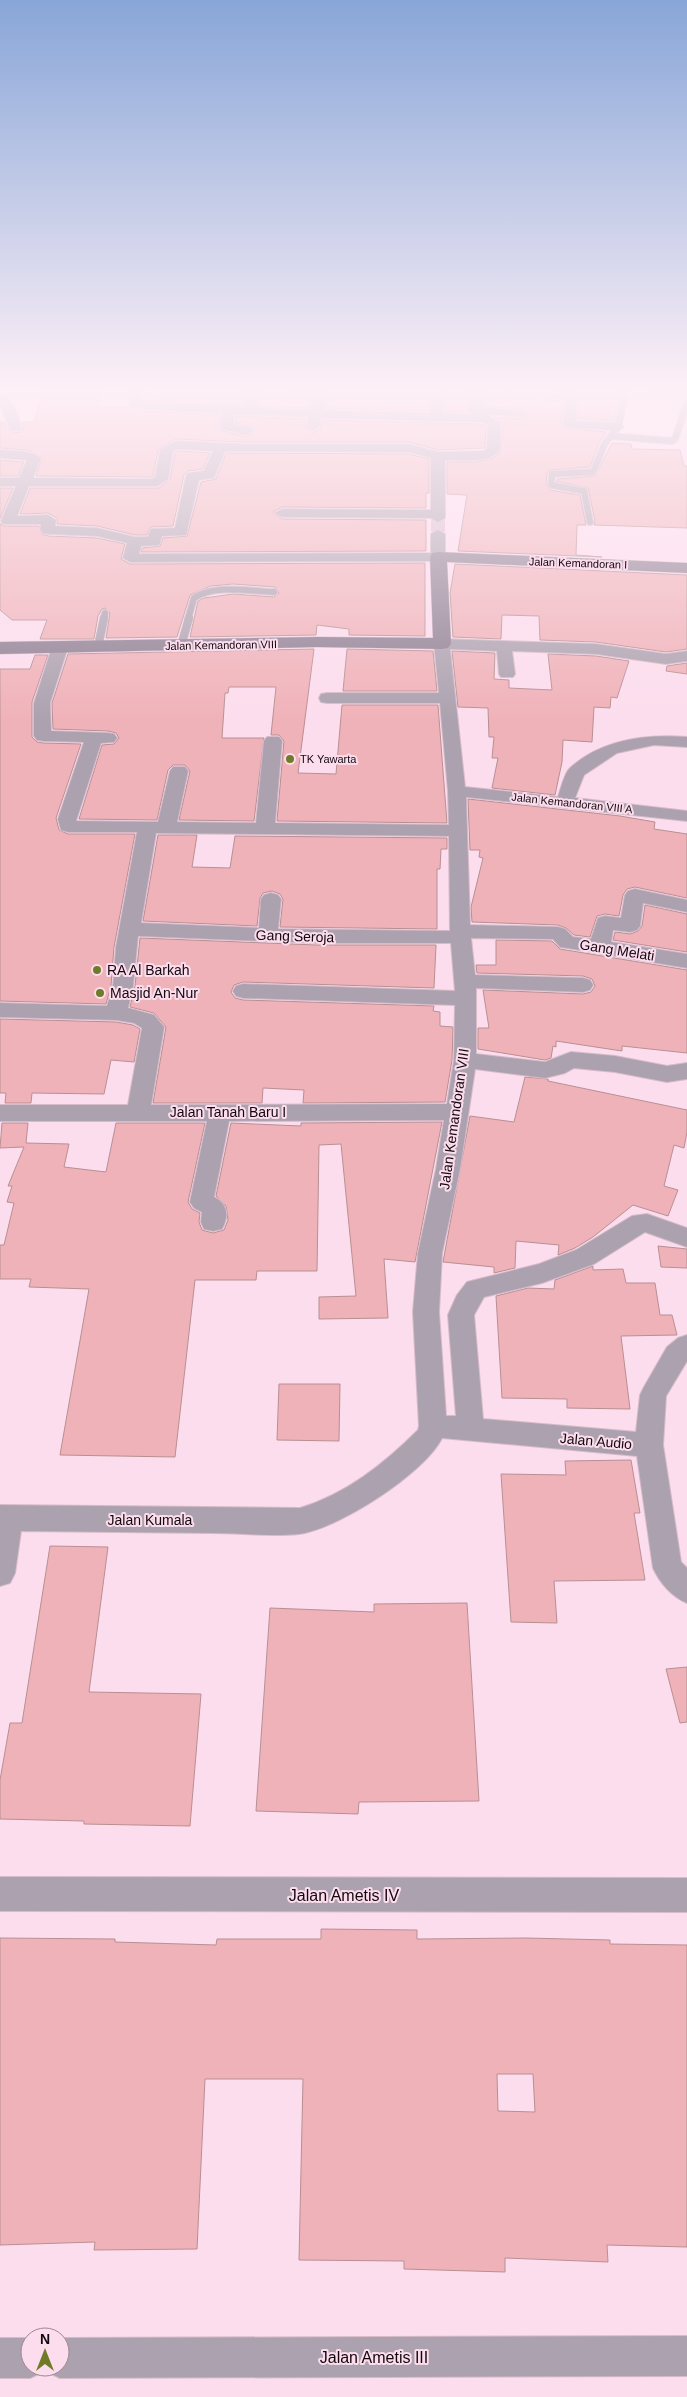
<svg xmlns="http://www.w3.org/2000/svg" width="687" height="2397" font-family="Arial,sans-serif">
	<rect width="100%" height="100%" fill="#fcdded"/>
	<path fill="#f0b2b9" stroke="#b88f94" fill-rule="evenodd" d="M 45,386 L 103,386 L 98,407 L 130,407 L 144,411 L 220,415 L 218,426 L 220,430 L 246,437 L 254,432 L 253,427 L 235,423 L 236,416 L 306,419 L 305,427 L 312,433 L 320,429 L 322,420 L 482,424 L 486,426 L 485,448 L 438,450 L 408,442 L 243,442 L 175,439 L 158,450 L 153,476 L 151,477 L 36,476 L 42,458 L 28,450 L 0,448 L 0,422 L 5,422 L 12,433 L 22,432 L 24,427 L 22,422 L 34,422 Z
		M 236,386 L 248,386 L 243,405 L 154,400 L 160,387 L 211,389 L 211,387 Z
		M 264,386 L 292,387 L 293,397 L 312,400 L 309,408 L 258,406 Z
		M 324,386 L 468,386 L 468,412 L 444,411 L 445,395 L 438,389 L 429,395 L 428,411 L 326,408 L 330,397 L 328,392 L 307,388 L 322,388 Z
		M 484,386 L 559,386 L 558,391 L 546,390 L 543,395 L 547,400 L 563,401 L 561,424 L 563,428 L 607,432 L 600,441 L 590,467 L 550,470 L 547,473 L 546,485 L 550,490 L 580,495 L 586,525 L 577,525 L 576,555 L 602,557 L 458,551 L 467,495 L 447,494 L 447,462 L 476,462 L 493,458 L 499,454 L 502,442 L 502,424 L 494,417 L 522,419 L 527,415 L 522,409 L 483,406 Z
		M 575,386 L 622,386 L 614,421 L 578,419 L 579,399 L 573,392 Z
		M 612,443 L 631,444 L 632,449 L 680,450 L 684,466 L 687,466 L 687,528 L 594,525 L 595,521 L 588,488 L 556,481 L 557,479 L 595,476 Z
		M 178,451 L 210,453 L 203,469 L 188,471 L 184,475 L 173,526 L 151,527 L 147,535 L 135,535 L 97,526 L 57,524 L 57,518 L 48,513 L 20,514 L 30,488 L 159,488 L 170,479 L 175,453 Z
		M 226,453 L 408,454 L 429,459 L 429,493 L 426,493 L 426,508 L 282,507 L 273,512 L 282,519 L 426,520 L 426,551 L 141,552 L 142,548 L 160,546 L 163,538 L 187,536 L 201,482 L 216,479 Z
		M 0,460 L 24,462 L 18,476 L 0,476 Z
		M 0,488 L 13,488 L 0,519 Z
		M 0,523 L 3,526 L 39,526 L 42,534 L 48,536 L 97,538 L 125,544 L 121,559 L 130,564 L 425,563 L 425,636 L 349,635 L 349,629 L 317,625 L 316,635 L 190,637 L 198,601 L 204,598 L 233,594 L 274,597 L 279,593 L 275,587 L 233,584 L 211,586 L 190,595 L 177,637 L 106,638 L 110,613 L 105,608 L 102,609 L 98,616 L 94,639 L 40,639 L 47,620 L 12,620 L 0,610 Z
		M 455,564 L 687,575 L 687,649 L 666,652 L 596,642 L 540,640 L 539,616 L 502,615 L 501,639 L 453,637 L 450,593 Z
		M 314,649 L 298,773 L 336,774 L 342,705 L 438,705 L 447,823 L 277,821 L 284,741 L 279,735 L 271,735 L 276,687 L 229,687 L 228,693 L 225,693 L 222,738 L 264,738 L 254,821 L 179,820 L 190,771 L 185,765 L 173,765 L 168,770 L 157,820 L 79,819 L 102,745 L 114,744 L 119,738 L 116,733 L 108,731 L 53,729 L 52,703 L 68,654 Z
		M 347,649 L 433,651 L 437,691 L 343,691 Z
		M 452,651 L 495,653 L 494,679 L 509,680 L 509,688 L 552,690 L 548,654 L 596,656 L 629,661 L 617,698 L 611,697 L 610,708 L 594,707 L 592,742 L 563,740 L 562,762 L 555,795 L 492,788 L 498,758 L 492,758 L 494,737 L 489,737 L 488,708 L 458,707 Z
		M 35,655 L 48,655 L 32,702 L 32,737 L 37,742 L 43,743 L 81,744 L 56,818 L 59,830 L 68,834 L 135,834 L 114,947 L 111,986 L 106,1004 L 0,1001 L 0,669 L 30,669 Z
		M 687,663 L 687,674 L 666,671 L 667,666 Z
		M 468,799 L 620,816 L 655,822 L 654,829 L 687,834 L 687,898 L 635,887 L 627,889 L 623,895 L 619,916 L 605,914 L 597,916 L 590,937 L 574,935 L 566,928 L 558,925 L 472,922 L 471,907 L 483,858 L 479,857 L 480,850 L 470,850 Z
		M 158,835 L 197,835 L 192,867 L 230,868 L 235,836 L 447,838 L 447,849 L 441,849 L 440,869 L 437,869 L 437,929 L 280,927 L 283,899 L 280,894 L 272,891 L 263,893 L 260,898 L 257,926 L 143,921 Z
		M 645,905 L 687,914 L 687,952 L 613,940 L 615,932 L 630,934 L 638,931 L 642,926 Z
		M 140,938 L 316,945 L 436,945 L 434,988 L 243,982 L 234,985 L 231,992 L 235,998 L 243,1000 L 434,1006 L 433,1011 L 440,1012 L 440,1026 L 453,1027 L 452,1060 L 445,1102 L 303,1103 L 304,1090 L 263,1088 L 262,1103 L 153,1103 L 166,1027 L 154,1013 L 130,1007 L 135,986 Z
		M 496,940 L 552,941 L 560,949 L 687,970 L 687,1053 L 622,1046 L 622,1051 L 556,1041 L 556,1047 L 553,1046 L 551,1058 L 545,1060 L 478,1049 L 478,1028 L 489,1028 L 483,990 L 583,994 L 591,992 L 595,986 L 592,979 L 583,976 L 477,973 L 476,965 L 496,965 Z
		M 0,1019 L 116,1022 L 133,1025 L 140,1029 L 134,1062 L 111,1060 L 104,1094 L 32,1093 L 31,1103 L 5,1103 L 6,1093 L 0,1093 Z
		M 525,1077 L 548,1079 L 548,1081 L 687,1110 L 687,1132 L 684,1148 L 674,1145 L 664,1186 L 678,1190 L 668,1216 L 633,1205 L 593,1237 L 575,1248 L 558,1255 L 559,1245 L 516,1241 L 515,1268 L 494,1273 L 494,1267 L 443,1262 L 470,1116 L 514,1122 Z
		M 442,1122 L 415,1262 L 384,1259 L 388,1318 L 319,1319 L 319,1297 L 356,1296 L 341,1144 L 319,1145 L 317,1271 L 257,1271 L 256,1280 L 195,1280 L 175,1457 L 60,1455 L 89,1289 L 29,1287 L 31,1279 L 0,1279 L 0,1245 L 4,1245 L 14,1203 L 7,1202 L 12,1186 L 8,1186 L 24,1147 L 0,1148 L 2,1123 L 28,1123 L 26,1143 L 69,1144 L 64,1167 L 106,1172 L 116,1123 L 205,1123 L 188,1202 L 192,1209 L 200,1213 L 199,1222 L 202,1230 L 213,1233 L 224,1230 L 228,1220 L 226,1206 L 216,1196 L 231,1123 L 301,1126 L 301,1123 Z
		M 658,1246 L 687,1249 L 687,1268 L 661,1267 Z
		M 593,1266 L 593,1270 L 623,1269 L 626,1283 L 655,1283 L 660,1315 L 672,1315 L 677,1335 L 621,1336 L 630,1409 L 567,1408 L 567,1399 L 502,1398 L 496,1296 L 528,1288 L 554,1289 L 555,1280 Z
		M 279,1384 L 340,1384 L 339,1441 L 277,1440 Z
		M 631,1460 L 640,1513 L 634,1513 L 645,1580 L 554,1581 L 557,1623 L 511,1622 L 501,1474 L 566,1475 L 565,1461 Z
		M 50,1546 L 108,1547 L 89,1692 L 201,1694 L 190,1826 L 84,1824 L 84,1821 L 0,1819 L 0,1780 L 10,1723 L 22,1723 Z
		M 467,1603 L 479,1801 L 359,1802 L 358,1814 L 256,1811 L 270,1608 L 374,1612 L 374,1604 Z
		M 687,1667 L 687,1722 L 680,1723 L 666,1669 Z
		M 321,1929 L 417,1930 L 417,1939 L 526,1938 L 610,1940 L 610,1944 L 687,1945 L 687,2247 L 607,2245 L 608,2262 L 505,2258 L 505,2272 L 404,2269 L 404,2261 L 299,2260 L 303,2079 L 205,2079 L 197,2249 L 94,2250 L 95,2242 L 0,2245 L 0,1938 L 115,1939 L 115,1942 L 216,1945 L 217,1939 L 321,1939 ZM 497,2074 L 533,2074 L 535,2112 L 498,2111 Z"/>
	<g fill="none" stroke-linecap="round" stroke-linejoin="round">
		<path stroke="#d9bdcc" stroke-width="14" stroke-dasharray="14 7" stroke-linecap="butt" d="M 438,518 L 438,534"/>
		<g stroke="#d7bbc9" stroke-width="8">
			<path id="lane-far1" d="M 634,386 L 687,393
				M 548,395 L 566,396
				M 475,410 L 522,414
				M 611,436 L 672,441 L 675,439 L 687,403
				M 590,522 L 584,491 L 551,485 L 552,474 L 593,472 L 605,443 L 618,427 L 627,386
				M 104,619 L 105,613
				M 188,619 L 194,598 C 215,584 250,591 274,592"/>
		</g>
		<g stroke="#d7bbc9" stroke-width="9">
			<path id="lane" d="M 181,646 L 189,618
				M 98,647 L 104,618"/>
		</g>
		<g stroke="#d7bbc9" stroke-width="2">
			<path id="street" d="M 132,386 L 144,386 L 140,399 L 144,401 L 244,407 L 250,386 L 262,386 L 256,408 L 310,410 L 315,399 L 295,396 L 293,393 L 294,386 L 306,386 L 305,390 L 326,393 L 328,396 L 323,410 L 430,413 L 431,395 L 437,391 L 443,395 L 442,413 L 472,414 L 469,410 L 470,386 L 482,386 L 481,409 L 500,424 C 500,431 501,441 500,448 C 496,464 458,460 445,460 L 445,518 L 438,522 L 431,518 L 282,517 L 275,513 L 282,509 L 431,510 L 431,458 L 408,452 L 225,451 L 214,478 L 199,480 L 186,535 L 162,536 L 159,545 L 141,546 L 139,554 L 431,553 L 431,534 L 438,530 L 445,534 L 445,557 L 438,561 L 130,562 L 123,558 L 127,543 L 97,536 L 48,534 L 43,533 L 40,529 L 41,524 L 3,524 L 1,521 L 16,486 L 0,486 L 0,478 L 19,478 L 27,460 L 0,458 L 0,450 C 13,451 32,449 41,459 L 33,478 L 151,479 L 155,477 L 160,450 L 175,441 L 243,444 L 408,444 L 438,452 L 483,451 L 487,449 L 488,425 L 483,422 L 321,418 L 319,427 L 313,431 L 307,427 L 308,417 L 234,414 L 233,424 L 251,428 L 252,431 L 246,435 L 222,429 L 220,426 L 222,413 L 144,409 L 131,406 L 128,399 ZM 178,449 L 213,451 L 204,471 L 188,473 L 186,476 L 175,528 L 151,529 L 148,537 L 135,537 L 97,528 L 55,526 L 56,520 L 48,515 L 17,516 L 29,486 L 158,486 L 168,479 L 173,452 Z
				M 561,386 L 573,386 L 571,393 L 577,399 L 576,421 L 618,423 L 624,427 L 618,431 L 565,427 L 563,424 L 565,400 L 559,394 Z
				M 0,395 C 14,399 18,416 22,428 L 20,431 L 12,431 L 10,428 L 0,406 Z
				M 442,639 L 596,644 L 666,654 L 687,651 L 687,661 L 666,664 L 596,654 L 512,651 L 515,674 L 513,677 L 501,677 L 499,674 L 497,651 L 450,649 L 465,787 L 558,797 C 561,788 564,774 570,768 C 602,739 646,734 687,737 L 687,747 L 654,745 L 617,753 L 584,775 L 575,798 L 687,811 L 687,821 L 466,797 L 470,925 L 558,927 L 565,929 L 573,937 L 591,939 L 598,918 L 605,916 L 621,918 L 625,895 L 628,891 L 635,889 L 687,900 L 687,912 L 643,903 L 640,926 L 637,930 L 630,932 L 613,930 L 611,942 L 687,954 L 687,968 L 567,948 L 560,947 L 553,939 L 471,938 L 475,975 L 583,978 L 590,980 L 593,985 L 590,990 L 583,992 L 476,988 L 476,1054 L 545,1062 L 571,1052 L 615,1056 L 667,1066 L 687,1063 L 687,1079 L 667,1082 L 615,1072 L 574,1068 L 565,1073 L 545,1078 L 475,1069 L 460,1169 L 442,1253 L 439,1312 L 446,1416 L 456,1416 L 448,1315 L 457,1295 L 467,1282 L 539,1264 L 576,1250 L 632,1216 L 647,1214 L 687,1228 L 687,1247 L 645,1232 L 594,1264 L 542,1283 L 484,1297 L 474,1315 L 483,1419 L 636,1432 L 640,1395 L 644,1387 L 667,1347 L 678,1338 L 687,1335 L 687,1361 L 666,1396 L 663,1445 L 681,1562 L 687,1568 L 687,1603 C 672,1597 660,1583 653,1568 L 637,1456 L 442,1438 C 425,1473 338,1529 299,1534 C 271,1537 240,1533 212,1533 C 148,1532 85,1532 21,1531 L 15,1573 L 10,1583 L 0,1586 L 0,1505 L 300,1508 C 346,1494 384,1464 418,1430 L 419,1426 L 413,1312 L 418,1253 L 436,1169 L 444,1120 L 229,1121 L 214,1197 C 228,1204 229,1216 222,1229 L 213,1231 L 204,1229 L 201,1222 L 202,1212 L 194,1208 L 190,1202 L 207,1121 L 0,1121 L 0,1105 L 128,1105 L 142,1028 L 134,1023 L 116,1020 L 0,1017 L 0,1003 L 107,1006 L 113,986 L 116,947 L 137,832 L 68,832 L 61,830 L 58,819 L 84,742 L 43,741 L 37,740 L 34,736 L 34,703 L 52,647 L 54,644 L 66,644 L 68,647 L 50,703 L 51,731 L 108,733 L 114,734 L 117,738 L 114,742 L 101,743 L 76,821 L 158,822 L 170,771 L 173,767 L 185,767 L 188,771 L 177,822 L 256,823 L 264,741 L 267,737 L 279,737 L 282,741 L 275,823 L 449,825 L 448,791 L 440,703 L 327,703 L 321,702 L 319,698 L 321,694 L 327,693 L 439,693 L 434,644 L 436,641 ZM 156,833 L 449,836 L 450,931 L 278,929 L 281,899 L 278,895 L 271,893 L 264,895 L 261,899 L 259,928 L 141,923 ZM 138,936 L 316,943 L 451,943 L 455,991 L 243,984 L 236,986 L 233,991 L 236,996 L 243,998 L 455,1005 L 454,1060 L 447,1104 L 151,1105 L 164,1027 L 154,1015 L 128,1008 L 133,986 Z
				M 0,1877 L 687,1878 L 687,1912 L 0,1911 Z
				M 687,2336 L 687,2376 L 60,2378 L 45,2371 L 30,2378 L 0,2378 L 0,2338 L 30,2338 L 30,2367 L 60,2367 L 60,2338 Z"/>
		</g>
		<g stroke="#d7bbc9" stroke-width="1">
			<path id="secondary" d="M 438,552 L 687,563 L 687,573 L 447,562 L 451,644 L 448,648 L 442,649 L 317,647 L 0,654 L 0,642 L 317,637 L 433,638 L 430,557 L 432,553 Z"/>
		</g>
		<use href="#lane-far1" stroke="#aca2af" stroke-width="6"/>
		<use href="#lane" stroke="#aca2af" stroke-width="8"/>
		<use href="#street" fill="#aca2af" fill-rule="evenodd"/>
		<use href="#secondary" fill="#8f8093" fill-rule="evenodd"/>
	</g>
	<linearGradient id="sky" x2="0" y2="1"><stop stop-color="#88a6d8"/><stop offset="0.54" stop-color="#fef0f7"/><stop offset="1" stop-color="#fef0f7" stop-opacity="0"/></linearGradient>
	<rect width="687" height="721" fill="url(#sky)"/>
	<g fill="#707b27" stroke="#fcdded" stroke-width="2">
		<circle cx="290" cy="759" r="5"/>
		<circle cx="97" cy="970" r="5"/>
		<circle cx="100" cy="993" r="5"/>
	</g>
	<g text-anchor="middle" stroke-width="4" stroke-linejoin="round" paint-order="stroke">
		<g font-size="11" fill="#13080e" stroke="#fcdded">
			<text transform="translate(578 563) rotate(2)" y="4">Jalan Kemandoran I</text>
			<text transform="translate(221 645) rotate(-1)" y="4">Jalan Kemandoran VIII</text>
			<text transform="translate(572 803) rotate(6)" y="4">Jalan Kemandoran VIII A</text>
		</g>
		<g font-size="11" fill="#13080e" stroke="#fcdded" text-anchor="start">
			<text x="300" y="763">TK Yawarta</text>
		</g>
		<g font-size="14" fill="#13080e" stroke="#fcdded">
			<text transform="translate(295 936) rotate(2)" y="5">Gang Seroja</text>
			<text transform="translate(617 950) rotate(9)" y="5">Gang Melati</text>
			<text x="228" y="1117">Jalan Tanah Baru I</text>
			<text transform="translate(454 1119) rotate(-82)" y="5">Jalan Kemandoran VIII</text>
			<text transform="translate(596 1441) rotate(5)" y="5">Jalan Audio</text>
			<text x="150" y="1525">Jalan Kumala</text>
		</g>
		<g font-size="14" fill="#13080e" stroke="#fcdded" text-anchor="start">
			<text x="107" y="975">RA Al Barkah</text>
			<text x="110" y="998">Masjid An-Nur</text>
		</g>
		<g font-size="16" fill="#13080e" stroke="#fcdded">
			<text x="344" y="1901">Jalan Ametis IV</text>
			<text x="374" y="2363">Jalan Ametis III</text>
		</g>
	</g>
	<g transform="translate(45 2352)"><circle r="24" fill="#fcdded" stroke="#9f8894"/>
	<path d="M0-4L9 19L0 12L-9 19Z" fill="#707b27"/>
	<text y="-8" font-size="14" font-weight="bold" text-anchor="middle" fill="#13080e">N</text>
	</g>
</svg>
